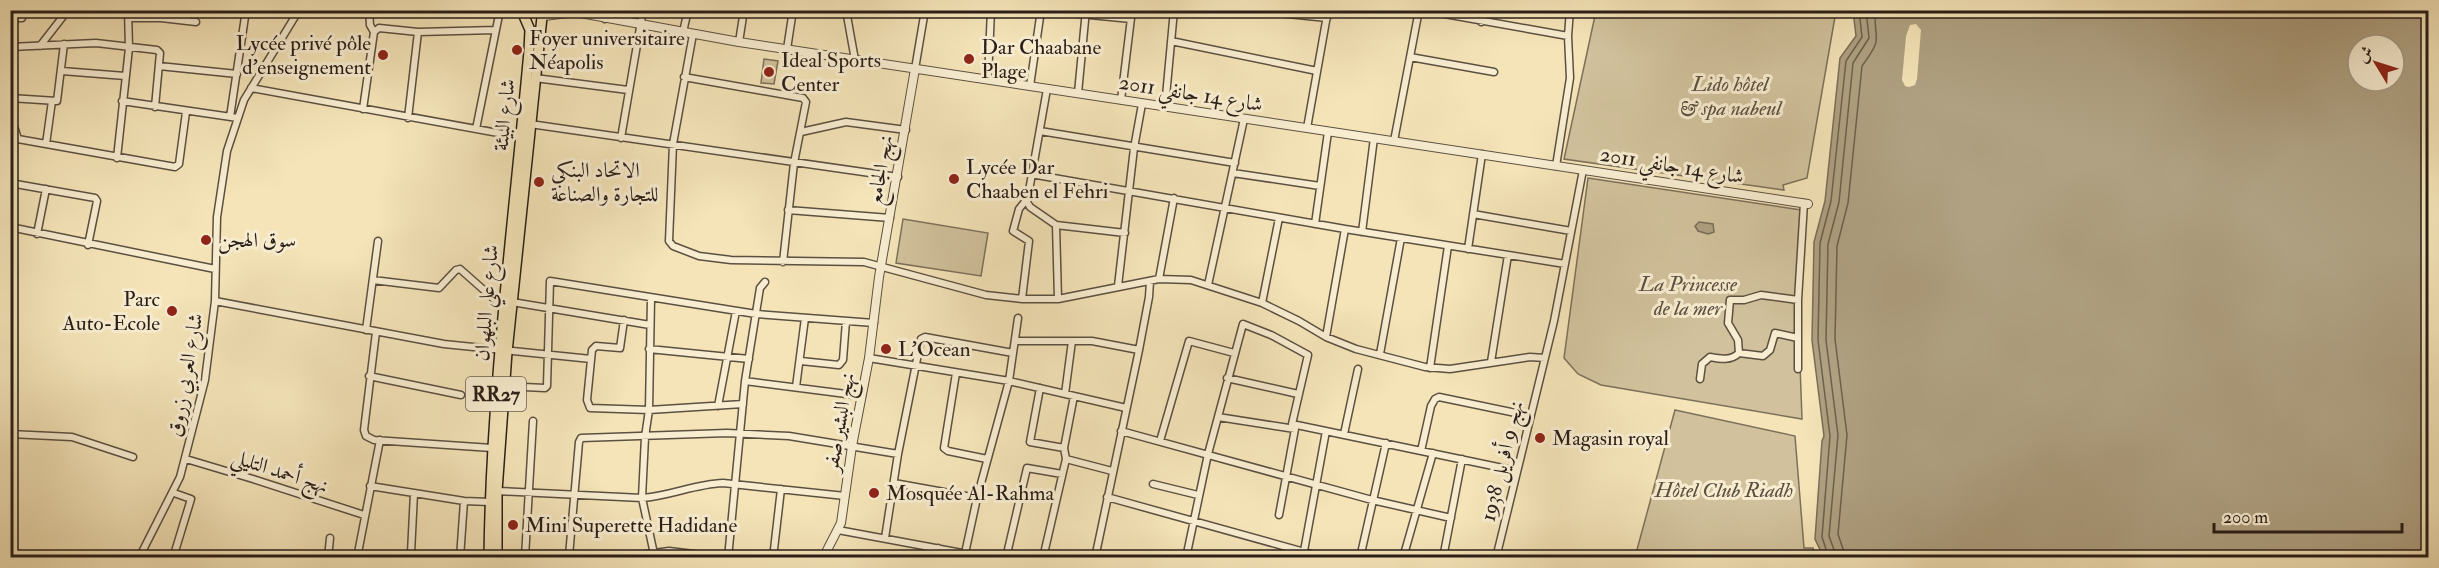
<svg xmlns="http://www.w3.org/2000/svg" width="2439" height="568" font-family="'IM FELL Double Pica',Amiri,serif">
	<rect width="100%" height="100%" fill="#f4e4b8"/>
	<filter id="stains"><feTurbulence type="fractalNoise" baseFrequency=".00333" numOctaves="4"/><feColorMatrix values="0 0 0 0 .2 0 0 0 0 .09 0 0 0 0 .02 0 0 0 .5 -.17"/></filter>
	<radialGradient id="worn" r=".72"><stop offset=".6" stop-color="#630" stop-opacity="0"/><stop offset="1" stop-color="#630" stop-opacity=".3"/></radialGradient>
	<path fill="#d1c29d" stroke="#7d705a" stroke-width="1.5" d="M 1596,11 L 1836,11 L 1807,178 L 1783,185 L 1784,190 L 1564,159 Z
		M 764,59 L 778,61 L 774,84 L 761,83 Z
		M 1588,178 L 1801,210 L 1798,310 L 1802,419 L 1601,385 L 1578,374 L 1564,358 Z
		M 903,219 L 988,233 L 981,276 L 896,263 Z
		M 1675,410 L 1795,436 L 1804,548 L 1813,548 L 1815,557 L 1635,557 Z"/>
	<path fill="#afa182" stroke="#796d58" stroke-width="1.5" fill-rule="evenodd" d="M 1853,11 L 2428,11 L 2428,557 L 1824,558 L 1815,539 L 1822,441 L 1824,436 L 1812,340 L 1814,242 L 1825,201 L 1840,58 L 1856,36 ZM 2358,45 L 2394,45 L 2394,81 L 2358,81 Z
		M 1699,222 L 1713,224 L 1714,232 L 1708,234 L 1698,231 L 1695,226 Z"/>
	<path fill="#f4e4b8" d="M 1916,24 L 1921,30 L 1917,79 L 1915,85 L 1909,87 L 1905,86 L 1902,80 L 1906,36 L 1910,25 Z"/>
	<g fill="none" stroke-linecap="round" stroke-linejoin="round">
		<path stroke="#6c604d" stroke-width="1.5" d="M 1829,558 L 1822,537 L 1830,436 L 1818,340 L 1820,243 L 1831,201 L 1846,61 L 1862,37 L 1859,10
			M 1837,558 L 1829,536 L 1838,435 L 1826,340 L 1828,244 L 1839,202 L 1853,63 L 1869,38 L 1866,10
			M 1846,558 L 1838,534 L 1847,435 L 1835,339 L 1837,246 L 1848,203 L 1862,66 C 1884,36 1874,43 1875,10"/>
		<g stroke="#5c5040" stroke-width="9">
			<path id="minor" d="M 369,10 L 370,25 L 374,32
				M 846,10 L 855,60
				M 911,10 L 925,11
				M 1039,10 L 1131,19
				M 1247,10 L 1327,18
				M 1422,10 L 1568,36
				M 846,11 L 876,10
				M 10,18 L 22,18 L 25,10
				M 129,18 L 161,18 L 196,22
				M 605,19 L 607,10
				M 1481,22 L 1483,10
				M 418,32 L 496,30
				M 683,32 L 688,10
				M 693,34 L 673,144 L 669,241 L 673,246 L 699,256 L 731,260 L 864,262 L 986,295 L 1022,299 L 1058,299 L 1159,279 L 1191,280 L 1262,303 L 1299,321 L 1326,337 L 1356,349 L 1425,367 L 1450,369 L 1530,357 L 1545,358
				M 1171,41 L 1317,71
				M 739,42 L 744,10
				M 40,46 L 68,10
				M 10,47 L 96,43 L 157,50 L 160,53 L 155,107
				M 787,49 L 793,10
				M 1410,57 L 1494,72
				M 159,66 L 237,74
				M 915,69 L 925,10
				M 62,71 L 125,76
				M 684,77 L 803,98 L 806,102 L 794,163 L 783,262
				M 535,78 L 628,90
				M 988,79 L 991,10
				M 1030,86 L 1041,10
				M 251,88 L 520,137
				M 1047,89 L 1027,202 L 1030,207 L 1056,225 L 1058,299
				M 1078,93 L 1086,10
				M 10,98 L 57,101 L 64,44
				M 1121,100 L 1132,10
				M 122,101 L 238,118
				M 1165,107 L 1174,10
				M 363,109 L 374,32 L 379,28 L 418,32 L 408,118
				M 10,114 L 18,139 L 175,167 L 179,164 L 186,112
				M 230,117 L 246,10
				M 530,124 L 898,177
				M 1307,128 L 1328,10
				M 476,129 L 500,10
				M 1040,131 L 1235,163
				M 801,132 L 846,122 L 906,130
				M 621,138 L 643,10
				M 1394,141 L 1419,10
				M 46,144 L 52,101
				M 117,158 L 129,48 L 128,10
				M 1556,166 L 1570,78 L 1568,36 L 1570,10
				M 1233,173 L 1320,186
				M 1031,174 L 1345,229 L 1565,264
				M 10,183 L 95,198 L 97,201 L 88,245
				M 788,210 L 890,218
				M 1473,214 L 1571,231
				M 1315,224 L 1328,132
				M 1056,225 L 1125,233
				M 10,227 L 215,269
				M 1362,232 L 1374,138
				M 37,234 L 46,189
				M 1468,249 L 1482,154
				M 1159,279 L 1174,198
				M 373,280 L 439,288 L 456,270 L 460,269 L 503,307
				M 1208,285 L 1244,119
				M 1118,286 L 1134,148 L 1142,104
				M 651,298 L 649,410 L 645,437 L 642,498 L 654,554
				M 1022,299 L 1029,241 L 1013,231 L 1019,209 L 1027,199
				M 215,301 L 444,344 L 591,359
				M 512,302 L 650,325
				M 1262,303 L 1279,218
				M 624,320 L 620,348 L 596,346 L 592,350 L 587,400 L 590,408 L 649,410 L 743,404
				M 366,330 L 378,241
				M 376,332 L 364,430 L 366,436 L 374,440 L 492,448
				M 1326,337 L 1345,229
				M 1015,341 L 1092,341 L 1139,350
				M 649,349 L 749,359
				M 1739,353 L 1738,340 L 1728,323 L 1730,300 L 1744,300 L 1761,295 L 1798,300
				M 1380,354 L 1401,238
				M 869,358 L 1009,381 L 1126,408
				M 801,361 L 839,365 L 843,360 L 846,321
				M 1491,362 L 1508,255
				M 1430,368 L 1448,246
				M 1798,369 L 1798,300 L 1804,203
				M 956,373 L 944,448 L 948,451 L 987,459
				M 369,376 L 461,395
				M 1227,378 L 1298,394
				M 1700,379 L 1702,364 L 1710,357 C 1720,359 1731,361 1739,353 L 1763,356 L 1770,350 L 1775,333 L 1798,338
				M 745,381 L 862,396
				M 505,386 L 545,388 L 547,386 L 550,281 L 756,314 L 874,323
				M 796,387 L 805,318
				M 1040,388 L 1030,442 L 1064,448
				M 1065,394 L 1072,341
				M 718,406 L 736,311
				M 1218,417 L 1295,429
				M 1292,424 L 1517,471
				M 1121,431 L 1372,500 L 1451,518
				M 10,434 L 72,437 L 133,457
				M 1344,434 L 1358,369
				M 1160,441 L 1189,341 L 1234,353
				M 1421,451 L 1431,406 L 1435,399 L 1439,397 L 1530,416
				M 186,459 L 253,479 L 364,515
				M 1066,459 L 1112,471
				M 894,483 L 977,498
				M 1153,484 L 1198,495
				M 370,486 L 464,501 L 490,502
				M 497,491 L 642,498 C 670,496 695,484 723,483 L 845,496
				M 1107,497 L 1326,558
				M 838,530 L 989,558
				M 885,538 L 898,454 L 921,339 L 925,337 L 1013,353
				M 1304,551 L 1326,431
				M 525,554 L 639,555 L 669,551 L 727,558
				M 357,555 L 404,556 L 411,553 L 414,493
				M 569,556 L 579,442 L 581,438 L 727,433 L 789,436 L 898,454
				M 99,557 L 100,558
				M 525,557 L 533,421
				M 139,558 L 180,477 L 205,380 L 215,301 L 217,217 L 227,151 L 244,100 L 299,10
				M 173,558 L 191,499 L 174,493
				M 328,558 L 330,538
				M 357,558 L 380,440
				M 460,558 L 464,501
				M 728,558 L 745,381 L 760,288 L 765,282
				M 773,558 L 781,489
				M 936,558 L 938,548
				M 964,558 L 977,498 L 1009,381 L 1018,318
				M 1006,558 L 1027,468 L 1062,474
				M 1043,558 L 1066,459 L 1064,448 L 1074,396
				M 1095,558 L 1139,350 L 1149,297 L 1150,281
				M 1186,558 L 1208,454 L 1243,324 L 1271,335 L 1308,355 L 1292,424 L 1295,429 L 1279,515
				M 1360,558 L 1386,443
				M 1403,558 L 1433,453
				M 1443,558 L 1462,459
				M 1496,558 L 1554,321 L 1583,170"/>
		</g>
		<g stroke="#5c5040" stroke-width="10">
			<path id="tertiary" d="M 564,10 L 739,42 L 1808,204
				M 544,16 L 568,13
				M 823,558 L 841,523 L 852,446 L 869,358 L 879,277 L 915,69"/>
		</g>
		<g stroke="#291e18" stroke-width="12">
			<path id="primary" d="M 489,558 C 491,388 514,220 529,51 L 530,30 L 524,16
				M 497,558 L 497,491 L 507,352 L 542,17"/>
		</g>
		<use href="#minor" stroke="#f8edd1" stroke-width="6"/>
		<use href="#tertiary" stroke="#f8edd1" stroke-width="8"/>
		<use href="#primary" stroke="#f4e4b8" stroke-width="9"/>
	</g>
	<g fill="#8f2418" stroke="#f8edd1" stroke-width="2">
		<circle cx="517" cy="50" r="6"/>
		<circle cx="383" cy="55" r="6"/>
		<circle cx="969" cy="59" r="6"/>
		<circle cx="769" cy="72" r="6"/>
		<circle cx="954" cy="179" r="6"/>
		<circle cx="539" cy="182" r="6"/>
		<circle cx="206" cy="240" r="6"/>
		<circle cx="172" cy="311" r="6"/>
		<circle cx="886" cy="349" r="6"/>
		<circle cx="1540" cy="438" r="6"/>
		<circle cx="874" cy="493" r="6"/>
		<circle cx="513" cy="525" r="6"/>
	</g>
	<g text-anchor="middle" stroke-width="6" stroke-linejoin="round" paint-order="stroke">
		<rect fill="#f8edd1" stroke="#675c50" stroke-width="1.5" x="466" y="377" width="60" height="34" rx="4.5"/>
		<g font-size="20" font-weight="bold" fill="#291e18">
			<text x="496" y="401">RR27</text>
		</g>
		<g font-size="21" fill="#291e18" stroke="#f8edd1" text-anchor="start">
			<text x="529" y="45">Foyer universitaire<tspan x="529" dy="24">Néapolis</tspan></text>
			<text x="371" y="50" text-anchor="end">Lycée privé pôle<tspan x="371" dy="24">d'enseignement</tspan></text>
			<text x="981" y="54">Dar Chaabane<tspan x="981" dy="24">Plage</tspan></text>
			<text x="781" y="67">Ideal Sports<tspan x="781" dy="24">Center</tspan></text>
			<text x="966" y="174">Lycée Dar<tspan x="966" dy="24">Chaaben el Fehri</tspan></text>
			<text x="551" y="177">الاتحاد البنكي<tspan x="551" dy="24">للتجارة والصناعة</tspan></text>
			<text x="218" y="247">سوق الهجن</text>
			<text x="160" y="306" text-anchor="end">Parc<tspan x="160" dy="24">Auto-Ecole</tspan></text>
			<text x="898" y="356">L'Ocean</text>
			<text x="1552" y="445">Magasin royal</text>
			<text x="886" y="500">Mosquée Al-Rahma</text>
			<text x="525" y="532">Mini Superette Hadidane</text>
		</g>
		<g font-size="21" font-style="italic" fill="#5b4f40" stroke="#f8edd1">
			<text x="1730" y="91">Lido hôtel<tspan x="1730" dy="24">&amp; spa nabeul</tspan></text>
			<text x="1688" y="291">La Princesse<tspan x="1688" dy="24">de la mer</tspan></text>
			<text x="1724" y="497">Hôtel Club Riadh</text>
		</g>
		<g font-size="21" fill="#291e18" stroke="#f8edd1">
			<text transform="translate(1191 93) rotate(9)" y="7">شارع 14 جانفي 2011</text>
			<text transform="translate(504 115) rotate(-84)" y="7">شارع البيئة</text>
			<text transform="translate(1672 165) rotate(9)" y="7">شارع 14 جانفي 2011</text>
			<text transform="translate(880 170) rotate(-80)" y="7">نهج الجامع</text>
			<text transform="translate(486 303) rotate(-85)" y="7">شارع علي البلهوان</text>
			<text transform="translate(185 375) rotate(-80)" y="7">شارع العربي زروق</text>
			<text transform="translate(839 422) rotate(-80)" y="7">نهج البشير صفر</text>
			<text transform="translate(1502 461) rotate(-76)" y="7">نهج 9 أفريل 1938</text>
			<text transform="translate(280 471) rotate(18)" y="7">نهج أحمد التليلي</text>
		</g>
	</g>
	<rect width="2439" height="568" fill="none" stroke="#f4e4b8" stroke-width="36"/>
	<rect x="12" y="12" width="2415" height="544" fill="none" stroke="#291e18" stroke-width="3"/>
	<rect x="18" y="18" width="2403" height="532" fill="none" stroke="#291e18" stroke-width="1.5"/>
	<g transform="translate(2376 63) rotate(308)"><circle r="28" fill="#f8edd1" stroke="#a59a87" stroke-width="1.5"/>
	<path d="M0-4.5L10 22L0 15L-10 22Z" fill="#8f2418"/>
	<text y="-9" font-size="16" font-weight="bold" text-anchor="middle" fill="#291e18">ش</text>
	</g>
	<path d="M2214 523v9h188v-9" fill="none" stroke="#291e18" stroke-width="3"/>
	<text x="2223" y="523" font-size="18" fill="#291e18" stroke="#f8edd1" stroke-width="4.5" paint-order="stroke">200 m</text>
	<rect width="100%" height="100%" filter="url(#stains)"/>
	<rect width="100%" height="100%" fill="url(#worn)"/>
</svg>
